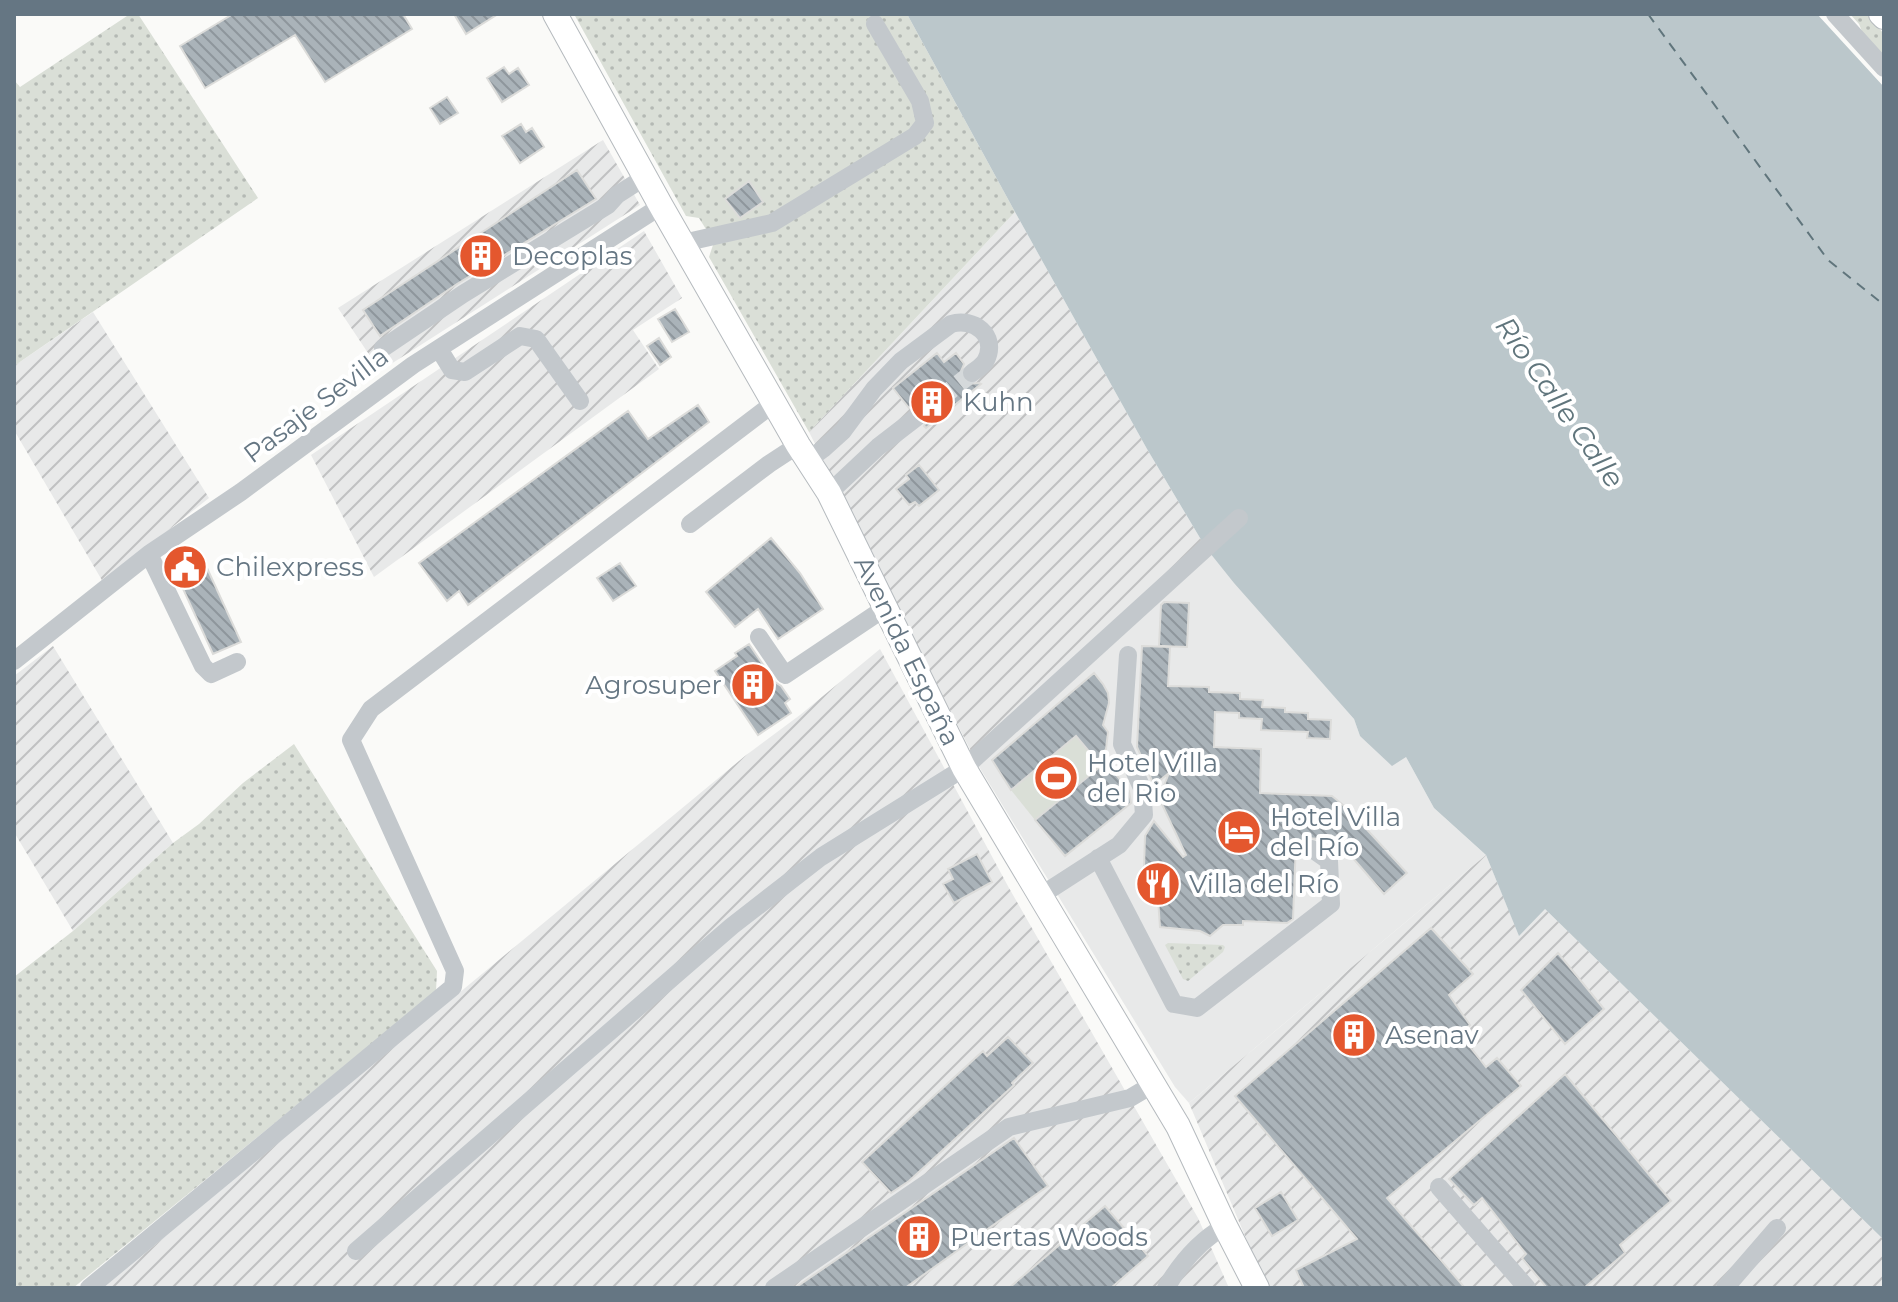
<svg xmlns="http://www.w3.org/2000/svg" width="1898" height="1302" font-family="Montserrat,sans-serif">
	<defs>
		<pattern id="industrial-furrows" width="10" height="10" patternUnits="userSpaceOnUse" patternTransform="scale(2)"><rect width="10" height="10" fill="#e8e9e9"/><path d="M-1 1l2-2M0 10L10 0M9 11l2-2" fill="none" stroke="#c0c1c2"/></pattern>
		<pattern id="grass-dots" width="8" height="8" patternUnits="userSpaceOnUse" patternTransform="scale(2)"><rect width="8" height="8" fill="#dadfd7"/><path d="M2 2h.1M6 6h.1" fill="none" stroke="#b4b9b4" stroke-width="1.8" stroke-linecap="round"/></pattern>
		<pattern id="building-back-hatch" width="6" height="6" patternUnits="userSpaceOnUse" patternTransform="scale(2)"><rect width="6" height="6" fill="#aab3b9"/><path d="M-1 5l2 2M0 0l6 6M5-1l2 2" fill="none" stroke="#8e969c"/></pattern>
	</defs>
	<rect width="100%" height="100%" fill="#fafaf8"/>
	<path fill="#e8e9e9" d="M 1211,554 L 1354,719 L 1360,736 L 1406,757 L 1434,808 L 1486,855 L 1189,1103 L 1175,1087 L 978,765 Z"/>
	<path fill="url(#industrial-furrows)" d="M 603,140 L 640,205 L 380,371 L 338,308 Z
		M 1015,212 L 1147,449 L 1206,548 L 978,765 L 809,432 Z
		M 644,231 L 682,298 L 633,330 L 659,369 L 374,577 L 311,455 Z
		M 93,312 L 209,498 L 103,582 L 14,430 L 14,366 Z
		M 53,646 L 173,843 L 73,931 L 14,832 L 14,676 Z
		M 880,649 L 1009,888 L 1198,1218 L 1229,1288 L 103,1288 L 745,756 L 800,715 Z
		M 1486,855 L 1519,935 L 1544,908 L 1884,1240 L 1884,1288 L 1267,1288 L 1189,1103 Z"/>
	<path fill="url(#grass-dots)" d="M 130,14 L 138,14 L 258,198 L 14,366 L 14,80 L 20,87 Z
		M 574,14 L 907,14 L 1015,212 L 809,432 L 709,257 L 714,242 L 699,218 L 686,216 Z
		M 1850,14 L 1866,14 L 1884,34 L 1884,60 L 1866,41 L 1859,24 Z
		M 294,744 L 437,971 L 436,991 L 73,1288 L 14,1288 L 14,977 L 73,931 L 173,843 L 199,824 L 243,783 Z
		M 1168,943 L 1223,945 L 1225,947 L 1223,952 L 1188,981 L 1183,979 L 1165,945 Z"/>
	<path fill="#dadfd7" d="M 1076,736 L 1101,766 L 1035,820 L 1011,790 Z"/>
	<path fill="#bbc7cb" d="M 907,14 L 1817,14 L 1884,87 L 1884,1240 L 1545,909 L 1519,936 L 1486,855 L 1434,808 L 1406,757 L 1392,766 L 1360,736 L 1354,719 L 1234,583 L 1206,548 L 1147,449 L 1015,212 Z"/>
	<g fill="none" stroke-linecap="round" stroke-linejoin="round">
		<path stroke="#60757c" stroke-width="2" stroke-dasharray="10 8" stroke-linecap="butt" d="M 1648,14 L 1828,260 L 1884,305"/>
	</g>
	<path fill="url(#building-back-hatch)" stroke="#dcdcda" stroke-width="2" d="M 233,14 L 403,14 L 412,29 L 325,82 L 295,35 L 205,88 L 180,46 Z
		M 454,14 L 498,14 L 466,34 Z
		M 504,67 L 509,74 L 518,68 L 529,85 L 502,102 L 487,78 Z
		M 447,97 L 458,113 L 440,124 L 430,108 Z
		M 521,124 L 526,132 L 532,128 L 544,147 L 520,163 L 502,136 Z
		M 577,170 L 596,199 L 457,284 L 380,336 L 363,310 Z
		M 749,181 L 763,202 L 740,218 L 725,199 Z
		M 675,309 L 689,332 L 672,342 L 658,319 Z
		M 659,338 L 671,357 L 660,365 L 647,346 Z
		M 937,353 L 944,362 L 956,353 L 964,364 L 960,374 L 963,381 L 968,384 L 979,383 L 981,384 L 926,428 L 924,426 L 929,416 L 926,409 L 916,405 L 909,408 L 893,388 Z
		M 698,405 L 709,422 L 468,605 L 459,591 L 447,601 L 419,563 L 628,411 L 648,439 Z
		M 919,465 L 939,490 L 919,506 L 915,502 L 909,505 L 896,489 L 909,479 L 906,475 Z
		M 771,538 L 800,573 L 823,609 L 778,639 L 758,609 L 735,627 L 706,592 Z
		M 201,555 L 241,642 L 213,654 L 173,567 Z
		M 620,563 L 636,586 L 613,601 L 597,578 Z
		M 1164,602 L 1189,603 L 1187,647 L 1159,646 L 1161,605 Z
		M 749,644 L 775,682 L 781,686 L 790,699 L 785,703 L 791,713 L 758,735 L 715,671 L 737,656 L 735,653 Z
		M 1142,646 L 1170,647 L 1168,686 L 1209,687 L 1209,692 L 1240,693 L 1240,699 L 1263,700 L 1262,707 L 1285,708 L 1285,712 L 1308,713 L 1308,719 L 1331,720 L 1330,739 L 1307,738 L 1308,732 L 1261,730 L 1262,719 L 1239,718 L 1239,713 L 1215,712 L 1214,747 L 1261,749 L 1260,793 L 1332,796 L 1348,809 L 1407,873 L 1384,894 L 1339,842 L 1332,849 L 1328,844 L 1318,839 L 1308,838 L 1302,843 L 1296,842 L 1293,919 L 1287,923 L 1243,921 L 1243,925 L 1223,925 L 1210,936 L 1200,931 L 1160,927 L 1158,899 L 1152,892 L 1144,868 L 1145,836 L 1154,821 L 1183,857 L 1186,855 L 1159,798 L 1169,773 L 1154,785 L 1137,747 Z
		M 1094,673 L 1103,684 L 1108,693 L 1109,703 L 1103,725 L 1108,732 L 1106,749 L 1097,761 L 1076,736 L 1011,790 L 992,760 Z
		M 1106,762 L 1129,791 L 1131,803 L 1065,856 L 1035,820 Z
		M 977,854 L 992,882 L 954,903 L 943,884 L 953,879 L 948,869 Z
		M 1431,928 L 1473,974 L 1449,995 L 1470,1025 L 1460,1034 L 1486,1067 L 1497,1058 L 1521,1086 L 1387,1198 L 1465,1288 L 1304,1288 L 1296,1270 L 1357,1239 L 1235,1096 Z
		M 1558,953 L 1604,1009 L 1565,1044 L 1521,990 Z
		M 1008,1037 L 1033,1063 L 1012,1083 L 1014,1085 L 909,1181 L 891,1193 L 862,1162 L 983,1051 L 987,1056 Z
		M 1565,1074 L 1671,1201 L 1620,1245 L 1625,1253 L 1584,1288 L 1547,1288 L 1522,1258 L 1526,1254 L 1482,1198 L 1474,1205 L 1449,1179 Z
		M 1014,1138 L 1048,1186 L 905,1288 L 795,1288 Z
		M 1281,1192 L 1298,1220 L 1272,1236 L 1255,1208 Z
		M 1105,1206 L 1148,1256 L 1111,1288 L 1009,1288 Z"/>
	<g fill="none" stroke-linecap="round" stroke-linejoin="round">
		<path stroke="#d5d9db" stroke-width="18" stroke-dasharray="18 9" stroke-linecap="butt" d="M 917,417 L 972,373"/>
		<g stroke="#b5babe" stroke-width="26">
			<path id="major" d="M 555,14 L 661,206 L 798,445 L 829,493 L 964,768 L 1178,1126 L 1225,1226 L 1257,1288
				M 1881,14 L 1884,17"/>
		</g>
		<path stroke="#c3c8cc" stroke-width="18" d="M 1835,14 L 1884,68
			M 683,243 L 772,223 L 915,136 L 925,123 L 920,101 L 875,24
			M 383,348 L 463,294 L 608,205 L 617,195 L 645,177
			M 439,349 L 452,370 L 465,372 L 520,336 L 536,339 L 580,401
			M 808,460 L 823,449 L 843,431 L 874,389 L 901,361 L 951,324 C 973,317 998,335 986,360 C 983,366 977,369 972,373
			M 829,493 L 878,447 L 917,417
			M 690,524 L 769,464 L 798,445
			M 149,554 L 203,666 L 211,674 L 237,662
			M 759,637 L 785,675 L 885,608
			M 14,661 L 149,554 L 241,492 L 413,365 L 661,206
			M 1098,858 L 1174,1004 L 1197,1008 L 1331,904 L 1329,861 L 1312,849
			M 1040,896 L 1119,845 L 1144,815 L 1142,788 L 1122,744 L 1128,655
			M 1439,1187 L 1527,1288
			M 356,1251 L 732,926 L 821,857 L 964,768 L 1239,518
			M 89,1288 L 453,987 L 455,971 L 351,740 L 371,709 L 774,403
			M 774,1288 L 1009,1127 L 1130,1098 L 1152,1085
			M 1166,1288 C 1181,1262 1199,1241 1225,1226
			M 1725,1288 L 1777,1228"/>
		<use href="#major" stroke="#fff" stroke-width="24"/>
	</g>
	<defs>
		<g id="building-disc" transform="scale(2.3)"><circle r="9.5" fill="#e4572e" stroke="#fff"/><path d="M-4-6H4V6H1V3H-1V6H-4ZM-2.5-4.3h1.7v1.8h-1.7ZM.8-4.3h1.7v1.8H.8ZM-2.5-1h1.7V.8h-1.7ZM.8-1h1.7V.8H.8Z" fill="#fff"/></g>
		<g id="civic-disc" transform="scale(2.3)"><circle r="9.5" fill="#e4572e" stroke="#fff"/><path d="M-.6-6.5H3V-4.5H.6V-3L4-1V1h2V6H-6V1h2V-1L-.6-3ZM-1.2 2.5V6h2.4V2.5Z" fill="#fff"/></g>
		<g id="stadium-disc" transform="scale(2.3)"><circle r="9.5" fill="#e4572e" stroke="#fff"/><path d="M0-5a6.5 5 0 1 0 0 10a6.5 5 0 1 0 0-10ZM-3.5-1.8h7v3.6h-7Z" fill="#fff"/></g>
		<g id="hotel-disc" transform="scale(2.3)"><circle r="9.5" fill="#e4572e" stroke="#fff"/><path d="M-6-4.5h1.5V1H6V5H4.5V3h-9V5H-6ZM-4 0a1.8 1.8 0 1 1 3.6 0ZM.5 0V-2.5h3Q6-2.5 6 0Z" fill="#fff"/></g>
		<g id="restaurant-disc" transform="scale(2.3)"><circle r="9.5" fill="#e4572e" stroke="#fff"/><path d="M-5-6h1v4h1v-4h1v4h1v-4h1v5L-1.5 .5V6h-2V.5L-5-1ZM5-6V6H3V1.5H1.5Q1.5-4 5-6Z" fill="#fff"/></g>
	</defs>
	<g fill-rule="evenodd">
		<use href="#building-disc" x="481" y="256"/>
		<use href="#building-disc" x="932" y="402"/>
		<use href="#civic-disc" x="185" y="567"/>
		<use href="#building-disc" x="753" y="685"/>
		<use href="#stadium-disc" x="1056" y="778"/>
		<use href="#hotel-disc" x="1239" y="832"/>
		<use href="#restaurant-disc" x="1158" y="884"/>
		<use href="#building-disc" x="1354" y="1035"/>
		<use href="#building-disc" x="919" y="1237"/>
	</g>
	<g text-anchor="middle" stroke-width="8" stroke-linejoin="round" paint-order="stroke">
		<g font-size="26" fill="#657683" stroke="#fff" text-anchor="start">
			<text x="512" y="265">Decoplas</text>
			<text x="963" y="411">Kuhn</text>
			<text x="216" y="576">Chilexpress</text>
			<text x="722" y="694" text-anchor="end">Agrosuper</text>
			<text x="1087" y="772">Hotel Villa<tspan x="1087" dy="30">del Rio</tspan></text>
			<text x="1270" y="826">Hotel Villa<tspan x="1270" dy="30">del Río</tspan></text>
			<text x="1189" y="893">Villa del Río</text>
			<text x="1385" y="1044">Asenav</text>
			<text x="950" y="1246">Puertas Woods</text>
		</g>
		<g font-size="26" fill="#657683" stroke="#fff">
			<text transform="translate(316 405) rotate(-37)" y="9">Pasaje Sevilla</text>
			<text transform="translate(907 651) rotate(64)" y="9">Avenida España</text>
		</g>
		<g font-size="28" font-style="italic" fill="#60757c" stroke="#fff">
			<text transform="translate(1560 402) rotate(55)" y="10">Río Calle Calle</text>
		</g>
	</g>
	<rect width="1898" height="1302" fill="none" stroke="#657683" stroke-width="32"/>
</svg>
